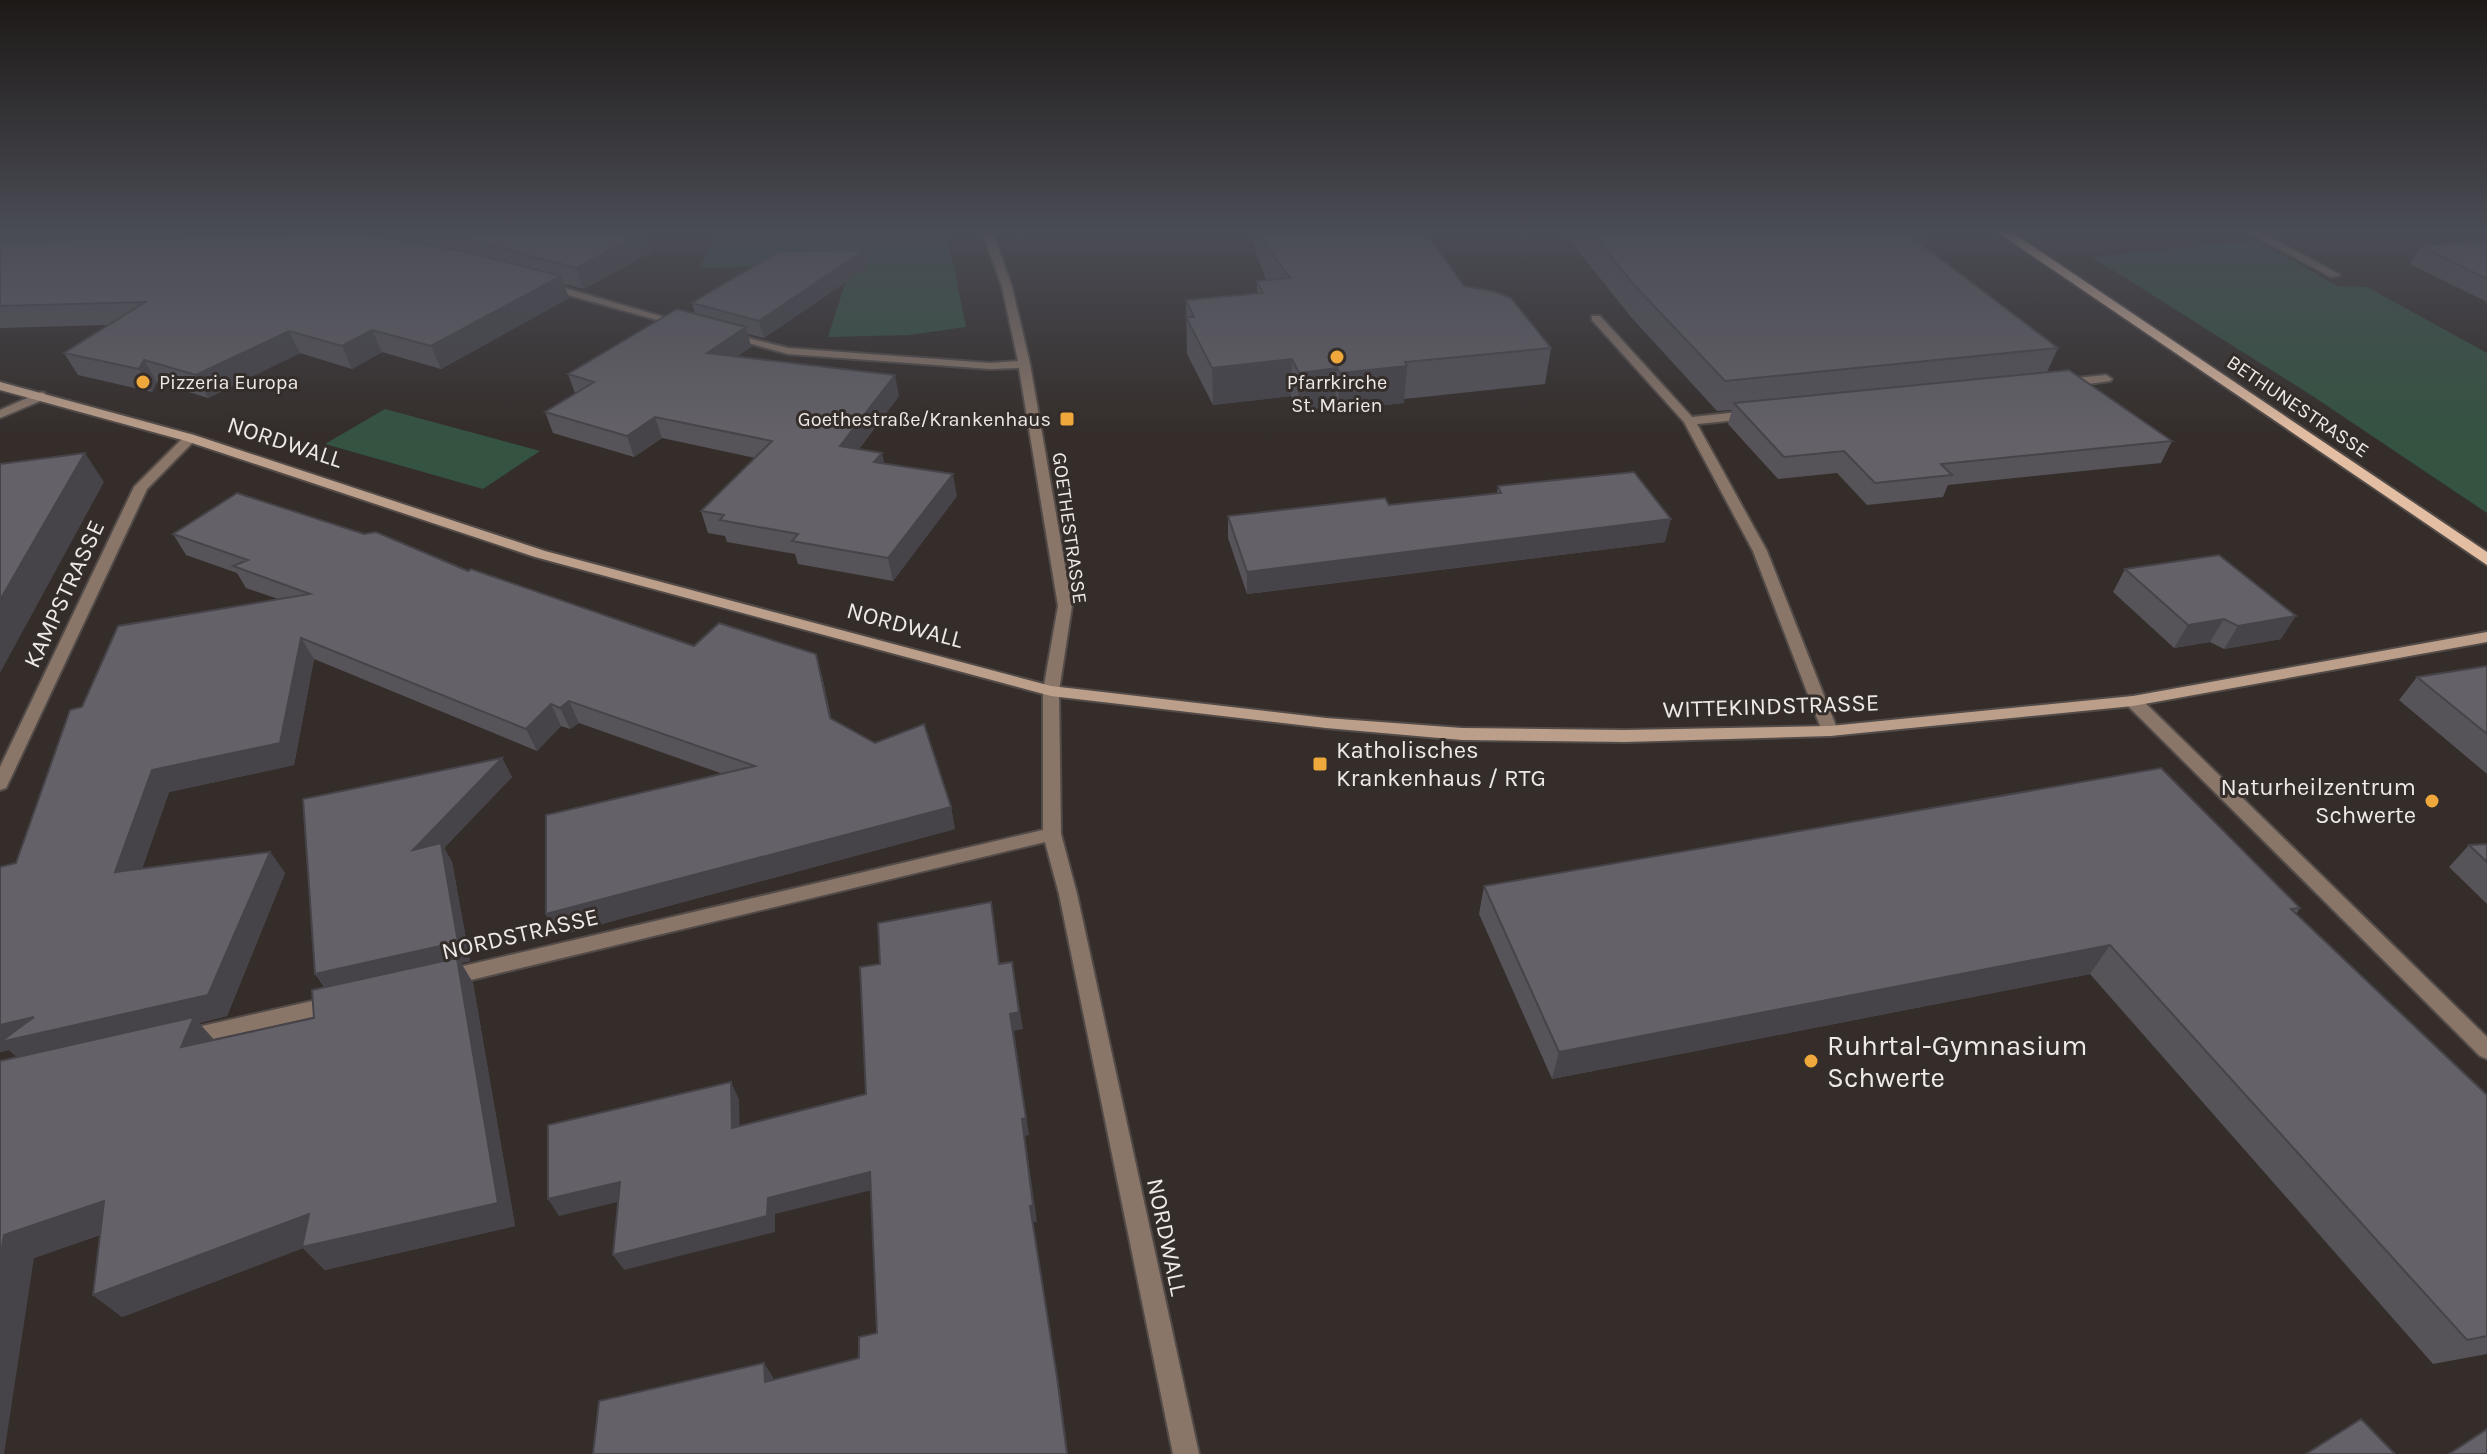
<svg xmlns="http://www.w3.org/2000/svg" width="2487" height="1454" font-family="Karla,sans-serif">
	<rect width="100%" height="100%" fill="#342d2a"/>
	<path fill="#345341" d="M 716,233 L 943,233 L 953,262 L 966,327 L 908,335 L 828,337 L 851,265 L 700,268 Z
		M 2252,241 L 2293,260 L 2337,286 L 2367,287 L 2487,353 L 2487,513 L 2314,397 L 2092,257 Z
		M 385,409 L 540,451 L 483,489 L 325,444 Z"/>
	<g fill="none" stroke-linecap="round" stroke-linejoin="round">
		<g stroke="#524b48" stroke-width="4">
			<path id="minor" d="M 983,233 L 993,233 L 1012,287 L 1030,364 L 1072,606 L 1059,691 L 1061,834 L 1077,894 L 1199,1454 L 1173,1454 L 1059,894 L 1045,842 L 446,986 L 439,984 L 436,978 L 439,972 L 446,970 L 1043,830 L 1043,691 L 1058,606 L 1019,368 L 990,369 L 788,354 L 723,336 L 729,333 L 788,348 L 990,363 L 1018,361 L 1002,287 Z
				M 2250,233 L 2262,233 L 2340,275 L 2331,277 Z
				M 543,284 L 551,284 L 684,323 L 675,325 L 543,288 Z
				M 1592,316 L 1600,316 L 1692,417 L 1748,411 L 1754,415 L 1748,419 L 1697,424 L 1767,551 L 1838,731 L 1836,735 L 1830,736 L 1822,731 L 1753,551 L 1684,422 L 1592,320 Z
				M 2106,375 L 2112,379 L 2110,381 L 2066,387 L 2060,383 L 2066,379 Z
				M 41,392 L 45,393 L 45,399 L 0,418 L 0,410 Z
				M 190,434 L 194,435 L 194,441 L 147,489 L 8,784 L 6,788 L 0,790 L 0,767 L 134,487 L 186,435 Z
				M 2133,696 L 2139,697 L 2487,1037 L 2487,1059 L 2480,1056 L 2127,705 L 2125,701 L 2127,697 Z
				M 334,996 L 341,998 L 344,1004 L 341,1010 L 334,1012 L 189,1045 L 182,1043 L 179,1037 L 182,1031 L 189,1029 Z"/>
		</g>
		<g stroke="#524b48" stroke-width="4">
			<path id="secondary" d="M 0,382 L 194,435 L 545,551 L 1051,686 L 1326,718 L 1462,728 L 1625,730 L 1830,726 L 2133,696 L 2487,632 L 2487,642 L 2133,706 L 1830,736 L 1625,742 L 1462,740 L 1326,728 L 1051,696 L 535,557 L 186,441 L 0,390 Z"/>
		</g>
		<g stroke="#524b48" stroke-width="4">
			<path id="primary" d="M 1999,233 L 2013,233 L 2487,552 L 2487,565 Z"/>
		</g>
		<use href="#minor" fill="#897669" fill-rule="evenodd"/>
		<use href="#secondary" fill="#bc9f8a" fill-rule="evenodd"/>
		<use href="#primary" fill="#e4bea3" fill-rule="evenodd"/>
	</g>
	<path fill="#565359" d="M 0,233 L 645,233 L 651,252 L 584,289 L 564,284 L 569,298 L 441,369 L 382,352 L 352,369 L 300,353 L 208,398 L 157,382 L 152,392 L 78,375 L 64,353 L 108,325 L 0,328 Z
		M 1249,233 L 1426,233 L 1464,286 L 1551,348 L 1545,384 L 1404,399 L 1404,403 L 1338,410 L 1335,406 L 1298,411 L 1291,396 L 1213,405 L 1187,354 L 1186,300 L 1257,293 L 1257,281 L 1266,280 Z
		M 1564,233 L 1928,233 L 1924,246 L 2058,348 L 2047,372 L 2172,441 L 2161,463 L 1948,485 L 1943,497 L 1867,505 L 1837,473 L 1778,479 L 1728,424 L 1732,410 L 1717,411 L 1631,317 Z
		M 2487,240 L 2487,302 L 2410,264 L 2421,246 Z
		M 868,267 L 764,338 L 748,334 L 751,347 L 737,356 L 899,396 L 859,449 L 885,464 L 957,496 L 893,581 L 798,564 L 795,554 L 727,542 L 725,536 L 708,533 L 701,511 L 755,458 L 662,438 L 634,457 L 553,433 L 545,412 L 575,393 L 568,374 L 695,313 L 692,303 Z
		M 1498,486 L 1665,542 L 1247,594 L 1228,538 L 1228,516 L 1389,505 L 1497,493 Z
		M 173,534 L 468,571 L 694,646 L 822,676 L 831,718 L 951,807 L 955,829 L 557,936 L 546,914 L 723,774 L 579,723 L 570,729 L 561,726 L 537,751 L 314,659 L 294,765 L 169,792 L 142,869 L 270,852 L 285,873 L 227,1016 L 199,1023 L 214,1040 L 314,1018 L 325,988 L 315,974 L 502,758 L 512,777 L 444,848 L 452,862 L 470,961 L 461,963 L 473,983 L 515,1226 L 325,1270 L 303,1248 L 122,1317 L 93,1295 L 100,1235 L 34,1258 L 17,1057 L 9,1050 L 0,1052 L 0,867 L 16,863 L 82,707 L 278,599 L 246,588 L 237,573 L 186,555 Z
		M 2125,569 L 2281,639 L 2224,649 L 2210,642 L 2174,648 L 2113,592 Z
		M 2487,666 L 2487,774 L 2399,700 L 2417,677 Z
		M 2487,844 L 2487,904 L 2449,867 L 2469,845 Z
		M 1484,886 L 2300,908 L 2296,914 L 2487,1095 L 2487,1354 L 2433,1364 L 2090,974 L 1552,1079 L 1479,914 Z"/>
	<path fill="#464449" d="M 643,233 L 645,233 L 651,252 L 584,289 L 576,268 Z
		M 1928,235 L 1918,263 L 1912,237 Z
		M 865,250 L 868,267 L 764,338 L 759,321 Z
		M 561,276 L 569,298 L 441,369 L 431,346 Z
		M 746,327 L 751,347 L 713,373 L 707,353 Z
		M 372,330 L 382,352 L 352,369 L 342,346 Z
		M 289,331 L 300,353 L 208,398 L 196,375 Z
		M 1292,359 L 1291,396 L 1213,405 L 1212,368 Z
		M 144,360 L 157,382 L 152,392 L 139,369 Z
		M 1407,366 L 1404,403 L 1338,410 L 1340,373 Z
		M 1337,368 L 1335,406 L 1298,411 L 1299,373 Z
		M 895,375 L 899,396 L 845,467 L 840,446 Z
		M 655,417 L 662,438 L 634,457 L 627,436 Z
		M 85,453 L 104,482 L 0,673 L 0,600 Z
		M 882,453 L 887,474 L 874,462 Z
		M 953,474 L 957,496 L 893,581 L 888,558 Z
		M 1671,519 L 1665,542 L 1247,594 L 1247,572 Z
		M 2296,616 L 2281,639 L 2224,649 L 2238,626 Z
		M 2224,619 L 2210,642 L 2174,648 L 2188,625 Z
		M 301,638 L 314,659 L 294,765 L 169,792 L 133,894 L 115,872 L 152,770 Z
		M 816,654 L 822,676 L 836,739 L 830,718 Z
		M 569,701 L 579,723 L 570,729 L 560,708 Z
		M 551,704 L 561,726 L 537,751 L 526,729 Z
		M 502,758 L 512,777 L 444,848 L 452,862 L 470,961 L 461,963 L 473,983 L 515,1226 L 325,1270 L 303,1248 L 122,1317 L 93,1295 L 309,1214 L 330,993 L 315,974 L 413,850 Z
		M 951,807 L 955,829 L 557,936 L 546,914 Z
		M 270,852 L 285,873 L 227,1016 L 199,1023 L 216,1042 L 204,1072 L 23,1063 L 9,1050 L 0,1052 L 0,1025 Z
		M 2110,945 L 2090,974 L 1552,1079 L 1559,1052 Z
		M 1012,962 L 1023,1029 L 1014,1031 L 1029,1135 L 1025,1136 L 1037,1222 L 1033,1222 L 1060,1392 L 1068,1454 L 1067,1454 L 1030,1206 L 1010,1014 Z
		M 731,1082 L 739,1099 L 740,1144 L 732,1128 Z
		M 870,1172 L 876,1189 L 775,1214 L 775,1232 L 624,1270 L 613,1255 L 768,1198 Z
		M 620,1182 L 630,1199 L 559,1216 L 548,1199 Z
		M 104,1201 L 130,1224 L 34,1258 L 4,1454 L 0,1454 L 0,1260 L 4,1235 Z
		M 764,1363 L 773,1377 L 774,1397 L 765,1382 Z"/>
	<path fill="#646168" stroke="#464449" stroke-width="2" d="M 311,233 L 365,233 L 476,254 L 561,276 L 431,346 L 372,330 L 342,346 L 289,331 L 196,375 L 144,360 L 139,369 L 64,353 L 145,302 L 0,306 L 0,241 Z
		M 427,233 L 643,233 L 576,268 L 483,243 Z
		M 1261,233 L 1426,233 L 1464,286 L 1493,291 L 1511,298 L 1551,348 L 1405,362 L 1407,366 L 1340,373 L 1337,368 L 1299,373 L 1292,359 L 1212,368 L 1186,317 L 1194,317 L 1186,300 L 1263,293 L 1257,281 L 1290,278 L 1265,244 Z
		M 1591,233 L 1928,233 L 1928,235 L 1912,237 L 2058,348 L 1725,381 L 1637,288 Z
		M 2487,240 L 2487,279 L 2421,246 Z
		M 865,250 L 759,321 L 692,303 L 779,251 Z
		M 677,309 L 746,327 L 707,353 L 895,375 L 840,446 L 882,453 L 874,462 L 953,474 L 888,558 L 792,541 L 798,534 L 720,520 L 724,515 L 701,511 L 772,441 L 655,417 L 627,436 L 545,412 L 594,382 L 568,374 Z
		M 2069,370 L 2172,441 L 1941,464 L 1952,475 L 1875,483 L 1844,451 L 1784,457 L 1734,403 Z
		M 85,453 L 0,600 L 0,464 Z
		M 1634,472 L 1671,519 L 1247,572 L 1228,516 L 1385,498 L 1389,505 L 1501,493 L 1498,486 Z
		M 237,493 L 364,534 L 376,532 L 468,571 L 471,569 L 694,646 L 719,623 L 816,654 L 830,718 L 875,743 L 924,724 L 951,807 L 546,914 L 546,815 L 755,766 L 569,701 L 560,708 L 551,704 L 526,729 L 301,638 L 280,743 L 152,770 L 115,872 L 270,852 L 208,995 L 0,1042 L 34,1017 L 0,1025 L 0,867 L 16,863 L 70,710 L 82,707 L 118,626 L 310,594 L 233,566 L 248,560 L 173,534 Z
		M 2219,555 L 2296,616 L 2238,626 L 2224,619 L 2188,625 L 2125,569 Z
		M 2487,666 L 2487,734 L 2417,677 Z
		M 502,758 L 413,850 L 441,843 L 458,942 L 315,974 L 303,799 Z
		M 2161,768 L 2300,908 L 2291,909 L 2487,1095 L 2487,1336 L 2467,1340 L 2110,945 L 1559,1052 L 1484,886 Z
		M 2487,844 L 2487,862 L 2469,845 Z
		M 991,902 L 999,964 L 1012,962 L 1019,1012 L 1010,1014 L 1026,1118 L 1022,1119 L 1033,1205 L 1030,1206 L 1057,1377 L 1067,1454 L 593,1454 L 599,1401 L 764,1363 L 765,1382 L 859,1358 L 859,1337 L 877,1333 L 870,1172 L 768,1198 L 767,1216 L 613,1255 L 620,1182 L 548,1199 L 548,1125 L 731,1082 L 732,1128 L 866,1094 L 860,967 L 880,964 L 878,923 Z
		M 457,958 L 498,1203 L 302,1247 L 309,1214 L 93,1295 L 104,1201 L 4,1235 L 0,1260 L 0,1061 L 194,1017 L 181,1047 L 314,1018 L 312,990 Z
		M 2361,1419 L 2395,1454 L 2306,1454 Z
		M 2487,1429 L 2487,1454 L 2449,1454 Z"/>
	<linearGradient id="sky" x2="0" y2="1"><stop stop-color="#1d1917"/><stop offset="0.53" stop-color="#4a4c55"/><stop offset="1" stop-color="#4a4c55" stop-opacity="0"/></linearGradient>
	<rect width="2487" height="436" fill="url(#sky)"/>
	<g fill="#eea83c" stroke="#342d2a" stroke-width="3">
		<circle cx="1337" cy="357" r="8"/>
		<circle cx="143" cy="382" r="8"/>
		<rect x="1059" y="411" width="16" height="16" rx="4"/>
		<rect x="1312" y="756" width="16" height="16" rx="4"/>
		<circle cx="2432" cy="801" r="8"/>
		<circle cx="1811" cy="1061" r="8"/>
	</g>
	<g text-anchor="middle" stroke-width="6" stroke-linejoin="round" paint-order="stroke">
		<g font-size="20" fill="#ede9e6" stroke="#342d2a" text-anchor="start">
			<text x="159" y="389">Pizzeria Europa</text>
			<text x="1337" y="389" text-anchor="middle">Pfarrkirche<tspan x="1337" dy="23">St. Marien</tspan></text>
			<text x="1051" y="426" text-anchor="end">Goethestraße/Krankenhaus</text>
		</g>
		<g font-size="20" fill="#ede9e6" stroke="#342d2a">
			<text transform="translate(2298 406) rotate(34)" y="7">BETHUNESTRASSE</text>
			<text transform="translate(1070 528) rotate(82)" y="7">GOETHESTRASSE</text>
		</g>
		<g font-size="24" fill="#ede9e6" stroke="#342d2a">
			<text transform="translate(285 442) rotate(18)" y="8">NORDWALL</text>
			<text transform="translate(64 594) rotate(-65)" y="8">KAMPSTRASSE</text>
			<text transform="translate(905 625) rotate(15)" y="8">NORDWALL</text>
			<text transform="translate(1771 706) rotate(-2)" y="8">WITTEKINDSTRASSE</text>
			<text transform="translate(520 934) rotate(-13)" y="8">NORDSTRASSE</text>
			<text transform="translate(1167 1237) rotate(78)" y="8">NORDWALL</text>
		</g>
		<g font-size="24" fill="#ede9e6" stroke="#342d2a" text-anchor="start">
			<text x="1336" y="758">Katholisches<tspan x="1336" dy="28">Krankenhaus / RTG</tspan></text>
			<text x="2416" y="795" text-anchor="end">Naturheilzentrum<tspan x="2416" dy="28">Schwerte</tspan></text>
		</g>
		<g font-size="28" fill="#ede9e6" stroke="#342d2a" text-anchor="start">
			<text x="1827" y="1055">Ruhrtal-Gymnasium<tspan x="1827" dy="32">Schwerte</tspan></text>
		</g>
	</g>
</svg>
